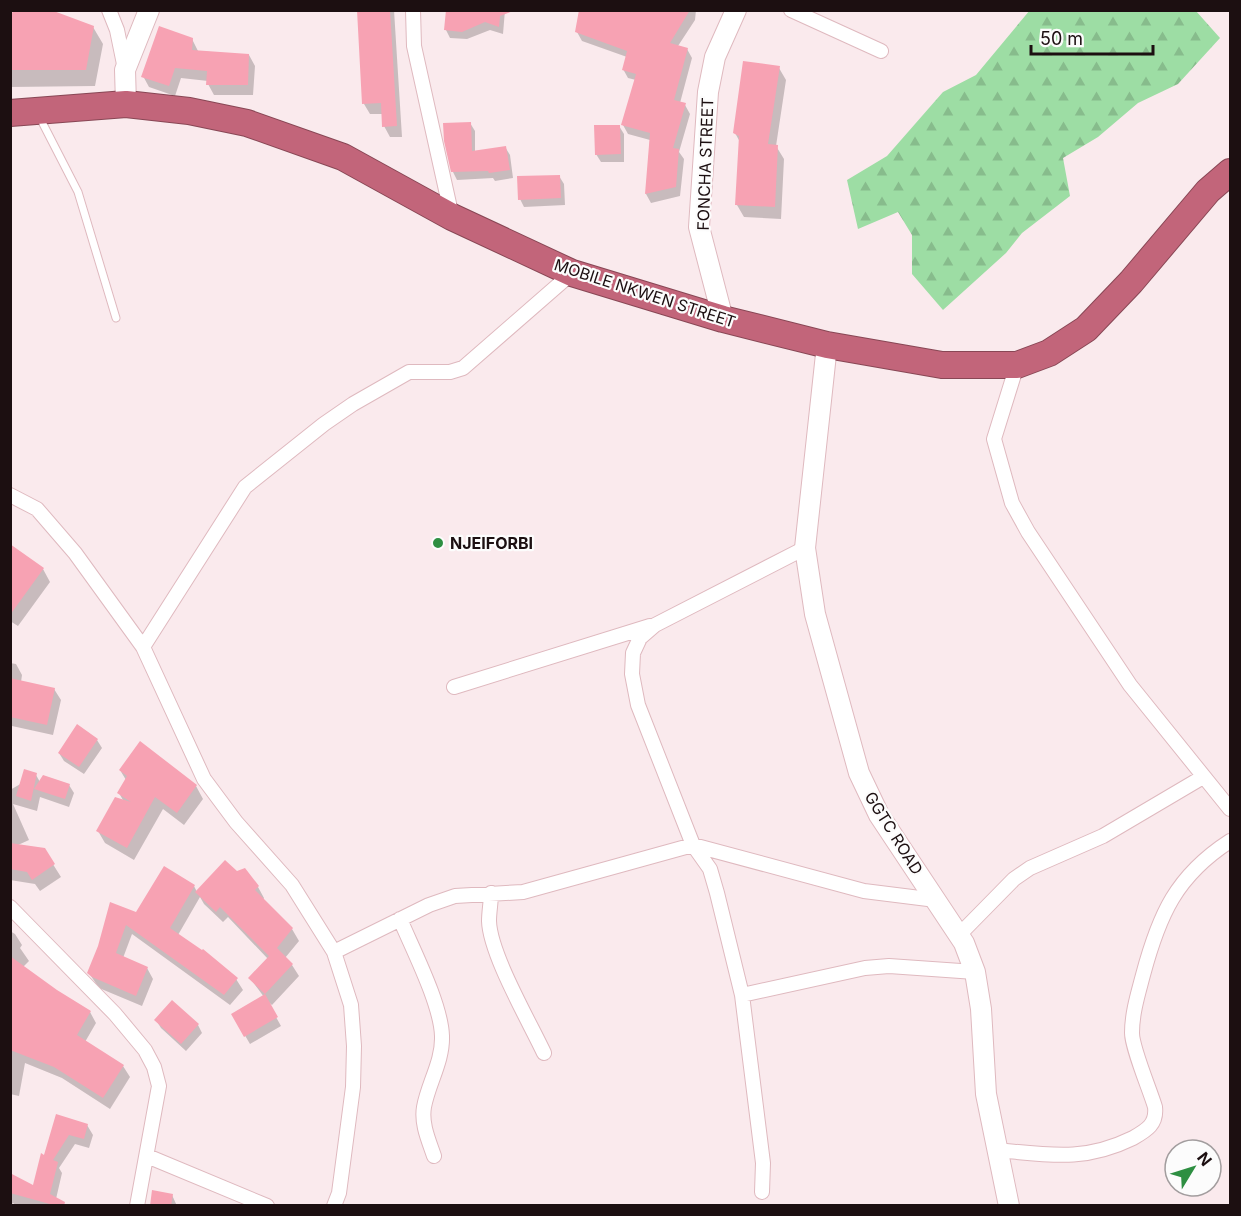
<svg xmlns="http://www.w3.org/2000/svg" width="1241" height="1216" font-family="Inter,sans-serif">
	<defs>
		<pattern id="forest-firs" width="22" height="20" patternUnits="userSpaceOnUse" patternTransform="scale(1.5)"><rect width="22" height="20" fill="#9ddda4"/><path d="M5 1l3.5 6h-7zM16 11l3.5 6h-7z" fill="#87bc8c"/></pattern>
	</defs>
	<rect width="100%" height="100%" fill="#faeaed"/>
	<path fill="url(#forest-firs)" d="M 1030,10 L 1196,11 L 1220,38 L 1178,84 L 1138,103 L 1098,137 L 1063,158 L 1070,196 L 1022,233 L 1006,253 L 943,310 L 912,274 L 912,235 L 898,212 L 858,229 L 847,180 L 887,156 L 943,92 L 976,75 Z"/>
	<path fill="#0003" d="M 358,10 L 394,10 L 402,137 L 390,137 L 384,126 L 383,114 L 370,114 L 364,104 Z
		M 505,10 L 503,34 L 490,30 L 467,39 L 450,38 L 446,30 Z
		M 580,10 L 696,10 L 695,20 L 678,46 L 687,49 L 692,58 L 680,103 L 685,105 L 690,114 L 679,152 L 684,159 L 680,196 L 651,203 L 646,194 L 650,140 L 628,134 L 623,125 L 636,80 L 628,78 L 623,69 L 627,57 L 582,41 L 577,32 Z
		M 10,16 L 93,27 L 103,44 L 95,86 L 10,87 Z
		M 192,39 L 198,51 L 249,55 L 255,66 L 253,95 L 214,95 L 208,84 L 208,81 L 181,78 L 175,96 L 149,87 L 143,76 Z
		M 779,68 L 786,80 L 776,146 L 784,159 L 781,219 L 744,217 L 737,205 L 740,142 L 735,133 Z
		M 470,123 L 475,131 L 475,152 L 505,147 L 510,155 L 513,178 L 495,181 L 493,178 L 457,180 L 453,172 Z
		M 619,126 L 624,134 L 624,162 L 601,162 L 596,154 Z
		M 559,176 L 564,184 L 565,205 L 524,207 L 520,199 Z
		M 10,552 L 43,569 L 50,582 L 18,626 L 10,621 Z
		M 10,663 L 16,664 L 22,675 L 21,682 L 54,689 L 61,700 L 53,735 L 12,726 L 10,734 Z
		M 97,740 L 102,748 L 84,774 L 64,761 L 59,753 Z
		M 140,743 L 196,786 L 203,799 L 184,825 L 163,809 L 134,860 L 105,843 L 98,831 L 124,802 L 119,793 L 126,780 L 120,770 Z
		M 36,775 L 40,782 L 69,785 L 74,793 L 69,807 L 40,797 L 37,811 L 13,804 L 29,840 L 18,845 L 44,850 L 61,877 L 40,891 L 35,884 L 10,880 L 10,790 Z
		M 194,886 L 197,892 L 258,887 L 264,898 L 263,900 L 292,929 L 299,941 L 285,958 L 292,965 L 299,976 L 272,1005 L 267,1001 L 281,1026 L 250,1044 L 233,1015 L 264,997 L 250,978 L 268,959 L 228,917 L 223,922 L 204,904 L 200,897 L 178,935 L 236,979 L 243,990 L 230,1005 L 132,934 L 123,958 L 147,968 L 153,979 L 142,1006 L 99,988 L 89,973 L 100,946 L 137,913 Z
		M 10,931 L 15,934 L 22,945 L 20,948 L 29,961 L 23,967 L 56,991 L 90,1012 L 96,1023 L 85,1042 L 123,1066 L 130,1077 L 110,1109 L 62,1078 L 25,1063 L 19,1096 L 10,1094 Z
		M 156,1020 L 198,1025 L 202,1033 L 186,1051 L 161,1028 Z
		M 57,1116 L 87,1125 L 93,1135 L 89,1148 L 75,1144 L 59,1168 L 62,1173 L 56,1199 L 65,1206 L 17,1206 L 13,1203 L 10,1206 L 10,1175 L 34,1188 Z
		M 172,1195 L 177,1206 L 151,1206 Z"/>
	<path fill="#f7a2b3" d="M 16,10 L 51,10 L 94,26 L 86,70 L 10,70 L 10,14 Z
		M 357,10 L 390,10 L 397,126 L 382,127 L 381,103 L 362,104 Z
		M 446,10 L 513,10 L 513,11 L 500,16 L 499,27 L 485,22 L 462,32 L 444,30 Z
		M 579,10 L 690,10 L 670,43 L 688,48 L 674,100 L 686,103 L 673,148 L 679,149 L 676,187 L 645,194 L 650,133 L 621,125 L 636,74 L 622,70 L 627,51 L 575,32 Z
		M 159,26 L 193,38 L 192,50 L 249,54 L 248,85 L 206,85 L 207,71 L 175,68 L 169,86 L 141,77 Z
		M 743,61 L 780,66 L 768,144 L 778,145 L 775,207 L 735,205 L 739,136 L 733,133 Z
		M 471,122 L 472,151 L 506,146 L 510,170 L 489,173 L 488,171 L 451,172 L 444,141 L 443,123 Z
		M 594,125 L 620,125 L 621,154 L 595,155 Z
		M 560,175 L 561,198 L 518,200 L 517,176 Z
		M 10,544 L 44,568 L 10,615 Z
		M 10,678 L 55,688 L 47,725 L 10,717 Z
		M 77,724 L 98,739 L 79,767 L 58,753 Z
		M 140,741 L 197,785 L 177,813 L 155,797 L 127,848 L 96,831 L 115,797 L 131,802 L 117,793 L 127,776 L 119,770 Z
		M 24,769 L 37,773 L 31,801 L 16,796 Z
		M 43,775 L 70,784 L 65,799 L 34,789 Z
		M 10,843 L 45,848 L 55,864 L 32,880 L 27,872 L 10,869 Z
		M 225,860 L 237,871 L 245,868 L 259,886 L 255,890 L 293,928 L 277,948 L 293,964 L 265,994 L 248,978 L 269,956 L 220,907 L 216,912 L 195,892 Z
		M 164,866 L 195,885 L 170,928 L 202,950 L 203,949 L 238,978 L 224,995 L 126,925 L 116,953 L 148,967 L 136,996 L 92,977 L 87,973 L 98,946 L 110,902 L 136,912 Z
		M 10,956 L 57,990 L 91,1011 L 77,1035 L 124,1065 L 103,1098 L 54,1067 L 10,1050 Z
		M 265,994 L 278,1017 L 244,1037 L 231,1014 Z
		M 172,1000 L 199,1024 L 181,1044 L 154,1020 Z
		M 56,1114 L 88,1124 L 84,1139 L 69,1135 L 53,1160 L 58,1162 L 50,1194 L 65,1202 L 64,1206 L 57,1206 L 10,1193 L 10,1173 L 33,1185 L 41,1153 L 44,1155 Z
		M 152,1190 L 173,1194 L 171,1206 L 150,1206 Z"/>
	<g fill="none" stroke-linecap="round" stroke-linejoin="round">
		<g stroke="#dfb9bf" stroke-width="9">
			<path id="lane" d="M 39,116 L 78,192 L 116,318"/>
		</g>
		<g stroke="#dfb9bf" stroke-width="16">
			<path id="street" d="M 109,10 L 117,30 L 125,69
				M 413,10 L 414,46 L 452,217
				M 791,10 L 881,51
				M 1017,365 L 994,439 L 1012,503 L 1028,532 L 1130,685 L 1230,809
				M 10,495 L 37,509 L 75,553 L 143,647 L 204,779 L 236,822 L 292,885 L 334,952 L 351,1005 L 354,1046 L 353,1087 L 339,1193 L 334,1206
				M 143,647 L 245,487 L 324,424 L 353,404 L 409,372 L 450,372 L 463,368 L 572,273
				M 454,687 L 650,626
				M 491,893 C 491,902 489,912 489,921 C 490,954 529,1021 544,1053
				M 10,907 L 115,1014 L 145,1050 L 154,1067 L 159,1086 L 137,1206
				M 400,919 C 413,950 441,1004 442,1036 C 443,1061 428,1084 424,1107 C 421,1124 429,1141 434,1156
				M 959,935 L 1014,879 L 1030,868 L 1103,836 L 1203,777
				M 334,952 L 429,905 L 455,896 L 523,892 L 693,845 L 864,891 L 936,900
				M 742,995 L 865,968 L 889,966 L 975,972
				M 997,1150 C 1050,1155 1084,1162 1133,1138 C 1147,1130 1157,1124 1155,1107 C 1150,1090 1132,1048 1132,1033 C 1132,1013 1138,994 1143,975 C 1159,915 1176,876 1230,841
				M 147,1156 L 267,1206
				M 762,1192 L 763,1163 L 742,995 L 717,893 L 710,869 L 693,845 L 638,705 L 632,674 L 633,653 L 640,638 L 655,625 L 805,548"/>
		</g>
		<g stroke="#dfb9bf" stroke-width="22">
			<path id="secondary" d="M 126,104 L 125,70 L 149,10
				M 723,319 L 699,227 L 708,92 L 715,57 L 736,10
				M 827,345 L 805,548 L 815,614 L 859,773 L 879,815 L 964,943 L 975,972 L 981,1009 L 986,1094 L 1009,1206"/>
		</g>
		<g stroke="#884755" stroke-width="28">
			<path id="highway" d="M 10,113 L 126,104 L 189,111 L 247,123 L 343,157 L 452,217 L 572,273 L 723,319 L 827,345 L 942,365 L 1017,365 L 1049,353 L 1086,329 L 1131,282 L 1208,191 L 1230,172"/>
		</g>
		<use href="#lane" stroke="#fff" stroke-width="7"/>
		<use href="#street" stroke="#fff" stroke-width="14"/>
		<use href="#secondary" stroke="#fff" stroke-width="20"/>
		<use href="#highway" stroke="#c2657a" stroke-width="26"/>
	</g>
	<circle fill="#2e8f42" stroke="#fcfcfc" stroke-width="2" cx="438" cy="543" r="6"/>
	<g text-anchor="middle" stroke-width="4.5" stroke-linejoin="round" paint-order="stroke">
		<g font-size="16" fill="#1c0f11" stroke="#fcfcfc">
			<text transform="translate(705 164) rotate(-88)" y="6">FONCHA STREET</text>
			<text transform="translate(645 293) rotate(18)" y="6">MOBILE NKWEN STREET</text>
			<text transform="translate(894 833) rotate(58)" y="6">GGTC ROAD</text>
		</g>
		<g font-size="16" font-weight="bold" fill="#1c0f11" stroke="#fcfcfc" text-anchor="start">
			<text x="450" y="549">NJEIFORBI</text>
		</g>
	</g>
	<rect width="1241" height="1216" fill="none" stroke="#1c0f11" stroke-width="24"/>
	<g transform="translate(1193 1168) rotate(52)"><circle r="28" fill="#fcfcfc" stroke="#a29d9e" stroke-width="1.5"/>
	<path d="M0-4.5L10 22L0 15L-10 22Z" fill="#2e8f42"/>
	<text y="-9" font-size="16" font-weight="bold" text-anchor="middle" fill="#1c0f11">N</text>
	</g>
	<path d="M1031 45v9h122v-9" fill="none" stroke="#1c0f11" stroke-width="3"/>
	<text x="1040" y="45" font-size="18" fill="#1c0f11" stroke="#fcfcfc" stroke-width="4.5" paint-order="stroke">50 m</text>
</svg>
